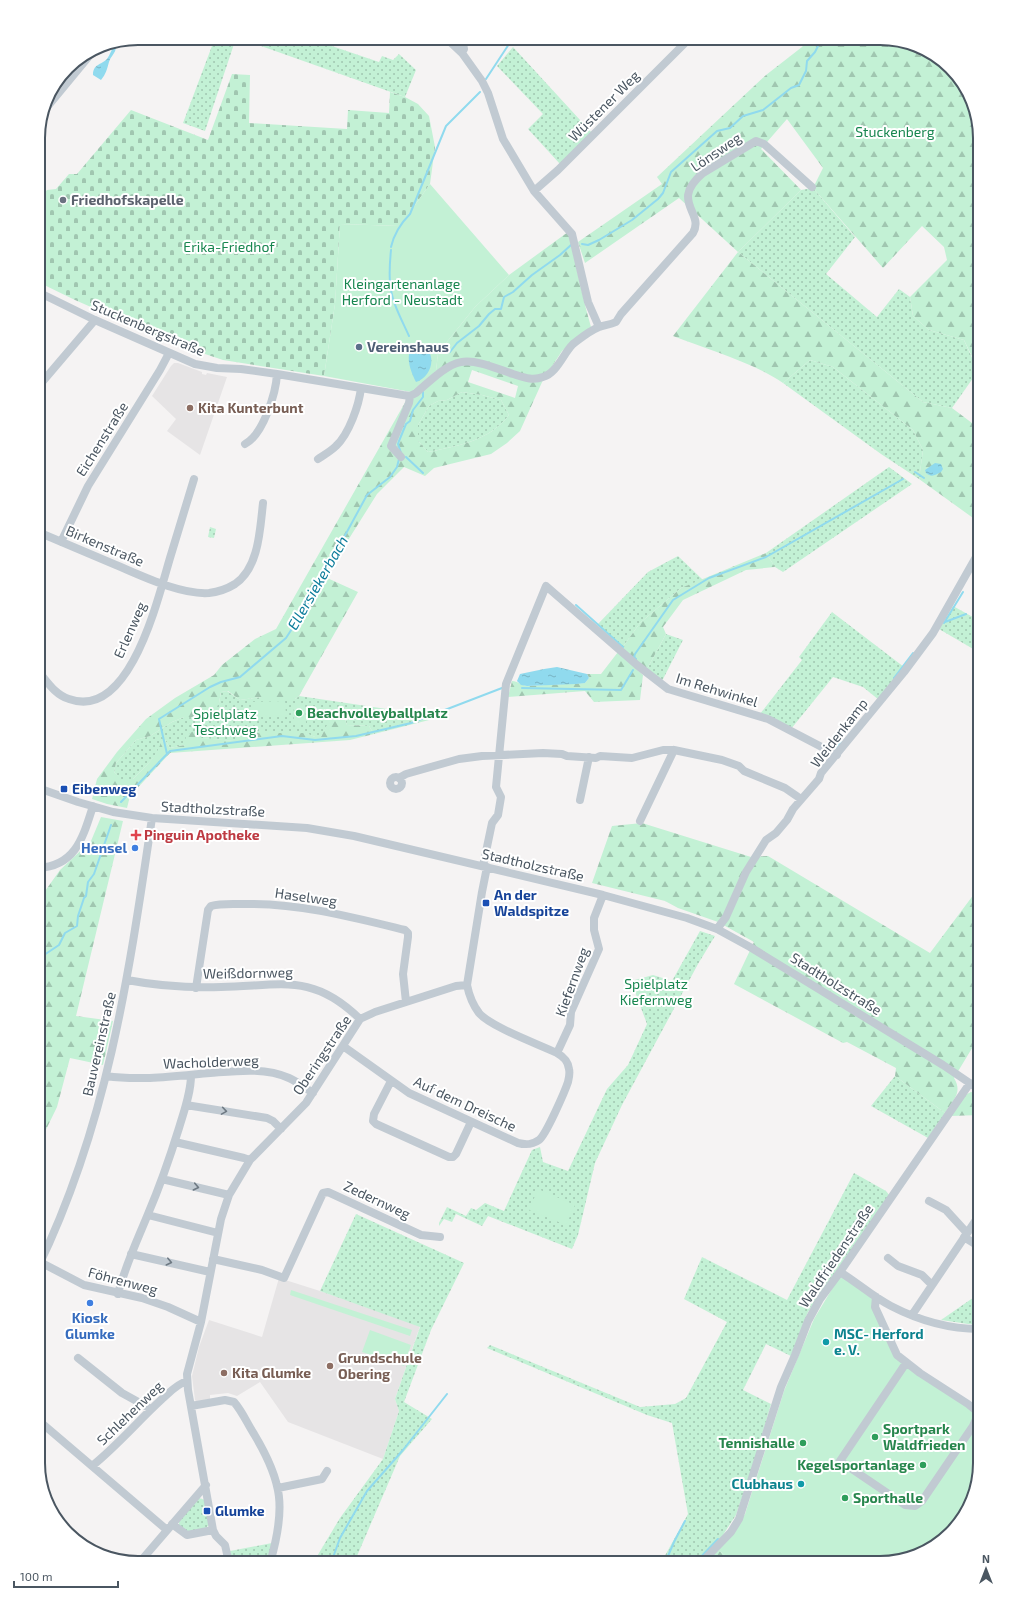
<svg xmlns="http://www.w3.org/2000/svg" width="1018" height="1601" font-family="'Exo 2',sans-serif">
	<defs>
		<pattern id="grass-dots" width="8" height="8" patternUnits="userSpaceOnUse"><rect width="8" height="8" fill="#c3f1d5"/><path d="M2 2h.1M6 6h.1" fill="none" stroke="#a0c6b0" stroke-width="1.8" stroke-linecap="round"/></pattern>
		<pattern id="forest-firs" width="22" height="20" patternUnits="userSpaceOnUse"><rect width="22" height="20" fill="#c3f1d5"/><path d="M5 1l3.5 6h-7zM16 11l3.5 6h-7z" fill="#a0c6b0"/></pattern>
		<pattern id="cemetery-stones" width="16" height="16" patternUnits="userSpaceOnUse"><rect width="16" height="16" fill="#c3f1d5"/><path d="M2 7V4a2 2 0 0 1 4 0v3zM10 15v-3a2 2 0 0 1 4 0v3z" fill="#a0c6b0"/></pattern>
		<pattern id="water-ripples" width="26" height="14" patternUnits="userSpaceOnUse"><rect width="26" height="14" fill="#90daee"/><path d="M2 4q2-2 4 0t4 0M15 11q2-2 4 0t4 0" fill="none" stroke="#78b4c4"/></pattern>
	</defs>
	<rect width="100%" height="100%" fill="#f5f3f3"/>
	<path fill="#e6e4e5" d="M 174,363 L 178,363 L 202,372 L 202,374 L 206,375 L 207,373 L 227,377 L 200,455 L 167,431 L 176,419 L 152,396 L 171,366 Z
		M 279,1278 L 320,1291 L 420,1326 L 395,1399 L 399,1411 L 383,1459 L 288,1422 L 260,1382 L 237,1396 L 228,1393 L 210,1395 L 210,1400 L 197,1402 L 195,1400 L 192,1376 L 199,1347 L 209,1320 L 262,1337 Z"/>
	<path fill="url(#grass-dots)" d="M 215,38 L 236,38 L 205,131 L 183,123 Z
		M 245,38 L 324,38 L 323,43 L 379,62 L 382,56 L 393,60 L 399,54 L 416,70 L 405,97 L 244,40 Z
		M 513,47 L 592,133 L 560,164 L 528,129 L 543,114 L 497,66 Z
		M 813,188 L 855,237 L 826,274 L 877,317 L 899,289 L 910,297 L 913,316 L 929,330 L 964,340 L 978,371 L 952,408 L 923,402 L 738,252 L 801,190 Z
		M 810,360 L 833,367 L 913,430 L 923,450 L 919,479 L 881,454 L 783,383 Z
		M 462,392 L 482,395 L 501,400 L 509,415 C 489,441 458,446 428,452 L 418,441 L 418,425 L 429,406 L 438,401 L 447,400 Z
		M 889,467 L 912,484 L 783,572 L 775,567 L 766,553 Z
		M 210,527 L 216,529 L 214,538 L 208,537 Z
		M 678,556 L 703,580 L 681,588 L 640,623 L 622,648 L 597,625 L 648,572 Z
		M 953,606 L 980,621 L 980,653 L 939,629 Z
		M 832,612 L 904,667 L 879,700 L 863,687 L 833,677 L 791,729 L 760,714 L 802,660 L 799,657 Z
		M 666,634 L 683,640 L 661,683 L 646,671 Z
		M 227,691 L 240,700 L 261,697 L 295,699 L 299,696 L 441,717 L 374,734 L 369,726 L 347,725 L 343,713 L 327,726 L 321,737 L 315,737 L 305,733 L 234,741 L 201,738 L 185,745 L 170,748 L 165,740 L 162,742 C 157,757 144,768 133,779 L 121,780 L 114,772 L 116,763 L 136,740 L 150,736 L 172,722 L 184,717 L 198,717 L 219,703 L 221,692 Z
		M 700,931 L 715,936 L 698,964 L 622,1105 L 595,1163 L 578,1235 L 572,1249 L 488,1216 L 482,1226 L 456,1214 L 452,1222 L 444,1219 L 439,1226 L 439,1223 L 447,1207 L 466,1216 L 471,1208 L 476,1210 L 485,1203 L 504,1211 L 532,1150 L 540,1147 L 543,1162 L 568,1171 L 607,1089 L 628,1065 L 647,1024 L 631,981 L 653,975 L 672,981 Z
		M 895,1076 L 945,1113 L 928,1138 L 871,1106 Z
		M 854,1173 L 886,1191 L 890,1196 L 837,1272 L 808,1312 L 791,1356 L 766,1344 L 743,1390 L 771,1404 L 756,1456 L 736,1515 L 721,1538 L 697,1563 L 652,1563 L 654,1557 L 662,1561 L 688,1514 L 672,1423 L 647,1415 L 487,1348 L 490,1345 L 640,1407 L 675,1404 L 686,1398 L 727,1322 L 684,1299 L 702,1257 L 787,1300 Z
		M 356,1214 L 464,1263 L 431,1330 L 404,1402 L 432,1419 L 400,1456 L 354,1563 L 313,1563 L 340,1518 L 383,1459 L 399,1411 L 395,1399 L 420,1327 L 320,1291 Z
		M 980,1293 L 980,1325 L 968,1324 L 941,1320 Z
		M 199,1498 L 205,1500 C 207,1508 214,1524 204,1530 C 200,1532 193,1532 188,1533 L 179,1526 L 179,1521 Z
		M 272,1543 L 266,1563 L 232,1563 L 230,1551 Z"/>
	<path fill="url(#forest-firs)" fill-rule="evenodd" d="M 809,38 L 887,38 L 935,55 L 970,93 L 980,138 L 980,373 L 964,340 L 929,330 L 913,316 L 910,297 L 947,260 L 944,247 L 922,226 L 883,268 L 813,188 L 823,168 L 787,119 L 761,149 L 801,190 L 738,252 L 923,402 L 952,408 L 980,429 L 980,523 L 919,479 L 923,450 L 913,430 L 833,367 L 810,360 L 783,383 C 754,363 707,349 673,336 L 738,252 L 679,198 L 585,263 L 578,242 L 662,184 L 657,177 L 766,75 L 802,47 Z
		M 568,232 C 576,264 582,296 591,327 L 562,351 L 543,380 L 520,431 L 507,443 L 491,454 L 434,468 L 425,476 L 404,467 L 377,494 L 325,577 L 358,592 L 299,696 L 295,699 L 265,700 L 261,697 L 240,700 L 228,691 L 221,692 L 219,703 L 213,714 L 198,717 L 184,717 L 172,722 L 150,736 L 136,740 L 116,763 L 114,772 L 121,779 L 133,779 C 144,768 157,757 161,742 L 165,740 L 170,748 L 185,745 L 186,735 L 194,731 L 202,738 L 234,741 L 245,733 L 306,733 L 315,737 L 321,737 L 333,713 L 343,713 L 347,725 L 369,726 L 374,734 L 350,740 L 170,753 L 130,796 L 127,808 L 107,804 L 92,799 L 97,779 L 117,752 L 146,719 L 175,698 L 214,675 L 222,665 L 255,639 L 276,629 L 411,392 L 436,371 L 438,353 L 475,307 L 509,275 ZM 472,370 L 518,386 L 515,398 L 468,382 ZM 462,392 L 482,395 L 501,400 L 509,415 C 489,441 458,446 428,452 L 418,441 L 418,425 L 429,406 L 438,401 L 447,400 Z
		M 766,553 L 775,567 L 746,570 L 683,600 L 663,627 L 666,634 L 646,671 L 622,648 L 640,623 L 681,588 Z
		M 618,652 L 643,675 L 640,700 L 594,702 L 585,691 L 508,697 L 512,681 C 518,681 520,685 527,686 L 585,683 L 589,678 L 587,674 L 601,674 Z
		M 101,817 L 123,821 L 76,1016 L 113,1021 L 103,1065 L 70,1058 L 57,1107 L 38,1146 L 38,901 L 60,870 L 91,841 Z
		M 642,823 L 751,857 L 768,856 L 930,953 L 980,886 L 980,1035 L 954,1078 C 963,1093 953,1100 945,1113 L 895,1076 L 896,1068 L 847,1042 L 843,1043 L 734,984 L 754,942 L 718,922 L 678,908 L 665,901 L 592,883 L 612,826 Z
		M 971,1092 L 980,1094 L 980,1115 L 950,1116 L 965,1095 Z
		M 718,1550 L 735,1563 L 706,1563 Z"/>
	<path fill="url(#cemetery-stones)" d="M 232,74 L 250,75 L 249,123 L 347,129 L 348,110 L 389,113 L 390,92 L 405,97 L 418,104 L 429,116 L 435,147 L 430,184 L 400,226 L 340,224 L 335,304 L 324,376 L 223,360 L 175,344 L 75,300 L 38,282 L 38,200 L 47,190 L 56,189 L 69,174 L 77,174 L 131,110 L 208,140 Z"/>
	<path fill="#c3f1d5" d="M 430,184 L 509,275 L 475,307 L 438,353 L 436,371 L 411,392 L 324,376 L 335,304 L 340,224 L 400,226 Z
		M 285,701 L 286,715 L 252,716 L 251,702 Z
		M 293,703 L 305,703 L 306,723 L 294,723 Z
		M 538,1189 L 575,1205 L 566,1225 L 529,1210 Z
		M 841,1274 L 872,1296 L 899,1355 L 980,1410 L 980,1463 L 967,1513 L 925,1553 L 880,1563 L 735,1563 L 718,1550 L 732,1533 L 745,1514 L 784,1391 L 814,1319 Z
		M 291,1290 L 412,1330 L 410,1336 L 290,1295 Z
		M 370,1330 L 411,1345 L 404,1366 L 362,1352 Z"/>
	<path fill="url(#water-ripples)" d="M 115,44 C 118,52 111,55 109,62 C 107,69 106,74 101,80 L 93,75 C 93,64 101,65 107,59 C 110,55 112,48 115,44 Z
		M 417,346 L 428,350 C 436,361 429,378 416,382 C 411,372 402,351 417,346 Z
		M 935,463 L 941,464 L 943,469 L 941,472 C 935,475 932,478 926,473 L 925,470 Z
		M 557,667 L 587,674 L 589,678 L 585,683 L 576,684 L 527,686 L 521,685 L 517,681 L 520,674 L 544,669 Z"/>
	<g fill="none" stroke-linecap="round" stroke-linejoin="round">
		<path stroke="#90daee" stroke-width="2" d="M 486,79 L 513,38
			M 582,244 L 588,245 L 599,240 L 632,220 L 658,199 L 663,193 L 671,172 L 717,131 L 730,128 L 743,116 L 763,110 L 791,88 L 799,85 L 806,71 L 807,61 L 815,52 L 822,38
			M 391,247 C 394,234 400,224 410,214 L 446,126 L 480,92
			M 391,250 C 390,260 389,271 390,282 C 391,301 401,318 409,336
			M 450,352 L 457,343 L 479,326 L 489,314 L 495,309 L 501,309 L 504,297 L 513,292 L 532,275 L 560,255 L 571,245
			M 430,353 L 446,352
			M 401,453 L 398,444 L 399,441 L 406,424 L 410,421 L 413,410 L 423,397 L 423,392
			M 406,457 L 423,473
			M 915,472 L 924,478
			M 576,605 L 623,647
			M 945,622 L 966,614
			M 944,623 L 963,592
			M 636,659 L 634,657 L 635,654 L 673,600 L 709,578 L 766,557 L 903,479
			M 894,678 L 913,653
			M 522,688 L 621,690 L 633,670
			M 836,748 L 841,742
			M 168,753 L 170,751 L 282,736 L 315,740 L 356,736 L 411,723 L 502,688
			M 121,802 L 167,754 L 159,719 L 210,687 L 221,682 L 240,677 L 286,638 L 306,607 L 367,495 L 390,477 L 397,467 L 399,459
			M 38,968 L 41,966 L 41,960 L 44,955 L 59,945 L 65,933 L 77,926 L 78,916 L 84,898 L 86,896 L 88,882 L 94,874 L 111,825
			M 331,1563 L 340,1538 L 367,1491 L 403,1450 L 447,1394
			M 665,1563 L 674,1542 L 685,1521
			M 695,1563 L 718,1539"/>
		<path stroke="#c1cad2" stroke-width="8" d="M 446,38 L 462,53 L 482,81 L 488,93 L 503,139 L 534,191 L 572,234 L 588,302 L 599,327
			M 462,53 L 464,49 L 462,38
			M 43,112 L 95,49
			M 534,191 L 558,170 L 690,38
			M 38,292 L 95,320 L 195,364 L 217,368 L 241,369 L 277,374 L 403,395 L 410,396 L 416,393 C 459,355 460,355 513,374 C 523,377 532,381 543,377 C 557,373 563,354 573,344 C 581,338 589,331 599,327 C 604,325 610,325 616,322 L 621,314 L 693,233 C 705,212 669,202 703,173 L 756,141 L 764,144 L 812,187
			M 38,387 L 95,320
			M 245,444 C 263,435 276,393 277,374
			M 401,457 L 391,446 L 409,403 L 410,396
			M 318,459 C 324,455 331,451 336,446 C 349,434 359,405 361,388
			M 38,532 C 64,543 90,554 116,565 C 142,576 181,595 209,593 C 217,592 227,589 235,584 C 259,568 260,529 263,503
			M 61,542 L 88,486 L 160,370 L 169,353
			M 38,671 C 47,681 55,695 69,699 C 130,721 158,598 170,558 C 178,532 186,505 194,479
			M390 783a6 6 0 1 1 12 0a6 6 0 1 1-12 0Z
			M 399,778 L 406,774 L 459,759 L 482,756 L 543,753 L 562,754 L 567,756 L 596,758 L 600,756 L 632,758 L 663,750 L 674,750 L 722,760 L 739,766 L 744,771 L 785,788 L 801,799
			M 38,788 L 78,802 L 113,812 L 152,818 L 307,828 L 354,836 L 603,895 L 687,918 L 717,929 L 750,947 L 943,1065 L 980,1090
			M 580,800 L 589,757
			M 640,821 L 674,750
			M 483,866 L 492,823 L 498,815 L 501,797 L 496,787 L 506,684 L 546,586 L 637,665 L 668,689 L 768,719 L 837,755
			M 38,868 C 76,866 83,837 93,806
			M 717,929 L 726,917 L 746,872 L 766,840 L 776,833 L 787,820 L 793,809 L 819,779 L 821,773 L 904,672 L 933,633 L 980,550
			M 127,980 C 158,986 189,988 221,987 C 281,986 312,972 360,1019
			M 196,988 L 208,910 L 211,906 C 221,903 233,904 244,904 C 299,903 352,917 405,930 L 408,933 L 408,937 L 403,974 L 406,1002
			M 343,1046 L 409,1093 L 518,1143 C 526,1145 532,1145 539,1140 C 546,1135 565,1091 568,1082 C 569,1078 570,1073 569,1069 C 568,1061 564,1057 557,1053 C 538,1044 491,1027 479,1013 C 473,1005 469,995 467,985
			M 557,1053 L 570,1025 L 571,1012 L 599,949 L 594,930 L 594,918 L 603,895
			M 106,1076 C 140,1081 176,1076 210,1073 C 236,1071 265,1067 289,1078 C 298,1082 305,1088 313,1093
			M 391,1081 L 374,1114 L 373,1121 L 376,1124 L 449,1157 L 453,1157 L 456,1154 L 471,1122
			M 186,1105 L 267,1118 L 273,1121 L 281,1129
			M 175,1142 L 244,1158 L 250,1160
			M 162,1179 L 229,1195
			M 929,1201 L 946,1210 L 967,1233
			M 148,1215 L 218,1233
			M 964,1237 L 980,1247
			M 131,1254 L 210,1272
			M 888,1258 L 898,1266 L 922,1275 L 932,1285
			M 213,1259 L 262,1270 L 284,1278 L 323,1193 L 328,1192 L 421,1235 L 440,1237
			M 40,1262 L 84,1285 L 142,1298 L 168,1307 L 201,1322
			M 38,1267 C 108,1123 129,974 152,818
			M 840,1272 C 858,1283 873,1297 891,1306 C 918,1320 950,1329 980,1329
			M 118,1294 C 125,1266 137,1241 148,1214 C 160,1186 170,1157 179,1128 C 184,1111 191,1093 191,1075
			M 876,1297 L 875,1307 L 897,1355 L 920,1373 L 968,1404 L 979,1413 L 973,1426 L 922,1501 L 915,1506 L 905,1505 L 840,1461 L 906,1363
			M 912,1315 L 980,1214
			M 78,1358 L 122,1393 L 151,1409
			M 191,1406 L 225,1400 L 234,1402 C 242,1411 247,1423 254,1434 C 283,1482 286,1508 270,1563
			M 38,1420 L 167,1530
			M 92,1466 C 117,1446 138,1421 162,1399 C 170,1392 177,1384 187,1381
			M 278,1488 L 322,1479 L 327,1471
			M 172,1524 L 187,1535 L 213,1530 L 188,1390 L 187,1374 L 201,1322 L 221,1219 L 229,1195 L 250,1160 L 306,1103 L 360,1019 L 375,1012 L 456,986 L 467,985 L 482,892 L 487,867
			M 213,1530 L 216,1536 L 225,1545 L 229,1563
			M 139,1563 L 206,1485
			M 701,1563 L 731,1532 L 739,1519 L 781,1387 L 795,1355 L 808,1321 L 820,1299 L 840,1272 L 970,1083"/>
	</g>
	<defs><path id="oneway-chevron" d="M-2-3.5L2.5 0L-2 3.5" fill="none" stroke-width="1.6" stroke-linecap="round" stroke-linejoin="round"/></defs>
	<g stroke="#6e7983">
		<use href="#oneway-chevron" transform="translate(224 1111) rotate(9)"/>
		<use href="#oneway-chevron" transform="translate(196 1187) rotate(12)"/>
		<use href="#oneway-chevron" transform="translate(169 1262) rotate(13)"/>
	</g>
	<circle fill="#6b7280" stroke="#fff" stroke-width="1.5" cx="63" cy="200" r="4"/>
	<circle fill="#5c6f8a" stroke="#fff" stroke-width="1.5" cx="359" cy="347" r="4"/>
	<g fill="#8d6e63" stroke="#fff" stroke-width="1.5">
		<circle cx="190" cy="408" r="4"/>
		<circle cx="330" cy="1366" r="4"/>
		<circle cx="224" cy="1373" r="4"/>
	</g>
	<g fill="#2e9e5b" stroke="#fff" stroke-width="1.5">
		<circle cx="299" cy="713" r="4"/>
		<circle cx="875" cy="1437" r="4"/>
		<circle cx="803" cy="1443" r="4"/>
		<circle cx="923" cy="1465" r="4"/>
		<circle cx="845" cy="1498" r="4"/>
	</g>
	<g fill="#1a4fb4" stroke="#fff" stroke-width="1.5">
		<rect x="60" y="785" width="8" height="8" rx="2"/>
		<rect x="482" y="899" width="8" height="8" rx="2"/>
		<rect x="203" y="1507" width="8" height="8" rx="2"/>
	</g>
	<path fill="#e0444e" stroke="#fff" stroke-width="1.5" d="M134 829h4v4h4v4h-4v4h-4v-4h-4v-4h4z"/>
	<g fill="#3f7fe0" stroke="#fff" stroke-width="1.5">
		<circle cx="135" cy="848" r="4"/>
		<circle cx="90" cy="1303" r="4"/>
	</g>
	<g fill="#0f9aa8" stroke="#fff" stroke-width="1.5">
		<circle cx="826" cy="1342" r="4"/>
		<circle cx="801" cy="1484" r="4"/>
	</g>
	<g text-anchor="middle" stroke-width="4" stroke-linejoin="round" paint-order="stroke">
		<g font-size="14" fill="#4a5661" stroke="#fff">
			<text transform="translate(604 106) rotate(-45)" y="5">Wüstener Weg</text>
			<text transform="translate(716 152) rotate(-34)" y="5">Lönsweg</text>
			<text transform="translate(148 328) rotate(23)" y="5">Stuckenbergstraße</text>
			<text transform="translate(102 439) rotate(-58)" y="5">Eichenstraße</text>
			<text transform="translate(105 546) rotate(23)" y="5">Birkenstraße</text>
			<text transform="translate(130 630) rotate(-66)" y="5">Erlenweg</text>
			<text transform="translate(717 690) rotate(17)" y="5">Im Rehwinkel</text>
			<text transform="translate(839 733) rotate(-52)" y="5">Weidenkamp</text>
			<text transform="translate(213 809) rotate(3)" y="5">Stadtholzstraße</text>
			<text transform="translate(533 865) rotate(13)" y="5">Stadtholzstraße</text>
			<text transform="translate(306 897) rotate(8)" y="5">Haselweg</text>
			<text transform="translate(248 973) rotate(-1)" y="5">Weißdornweg</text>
			<text transform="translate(572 982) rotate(-70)" y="5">Kiefernweg</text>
			<text transform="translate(836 984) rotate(32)" y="5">Stadtholzstraße</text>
			<text transform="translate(99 1044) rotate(-77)" y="5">Bauvereinstraße</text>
			<text transform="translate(322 1055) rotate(-56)" y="5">Oberingstraße</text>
			<text transform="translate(211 1062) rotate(-2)" y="5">Wacholderweg</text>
			<text transform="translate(465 1104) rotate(25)" y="5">Auf dem Dreische</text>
			<text transform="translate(377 1200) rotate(25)" y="5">Zedernweg</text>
			<text transform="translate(836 1256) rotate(-56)" y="5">Waldfriedenstraße</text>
			<text transform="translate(123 1281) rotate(15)" y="5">Föhrenweg</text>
			<text transform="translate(130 1413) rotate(-44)" y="5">Schlehenweg</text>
		</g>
		<g font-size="14" fill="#17864f" stroke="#fff">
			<text x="895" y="137">Stuckenberg</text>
			<text x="229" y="252">Erika-Friedhof</text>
			<text x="402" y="289">Kleingartenanlage<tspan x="402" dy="16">Herford - Neustadt</tspan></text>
			<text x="225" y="719">Spielplatz<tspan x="225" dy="16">Teschweg</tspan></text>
			<text x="656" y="989">Spielplatz<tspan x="656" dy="16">Kiefernweg</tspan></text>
		</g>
		<g font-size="14" font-weight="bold" fill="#5b616d" stroke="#fff" text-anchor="start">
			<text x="71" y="205">Friedhofskapelle</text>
		</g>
		<g font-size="14" font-weight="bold" fill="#4e5e75" stroke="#fff" text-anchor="start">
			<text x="367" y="352">Vereinshaus</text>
		</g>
		<g font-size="14" font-weight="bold" fill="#785e54" stroke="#fff" text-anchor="start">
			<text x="198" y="413">Kita Kunterbunt</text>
			<text x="338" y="1363">Grundschule<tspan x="338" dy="16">Obering</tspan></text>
			<text x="232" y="1378">Kita Glumke</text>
		</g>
		<g font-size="14" font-weight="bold" fill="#27864d" stroke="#fff" text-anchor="start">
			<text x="307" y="718">Beachvolleyballplatz</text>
			<text x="883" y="1434">Sportpark<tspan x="883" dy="16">Waldfrieden</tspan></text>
			<text x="795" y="1448" text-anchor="end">Tennishalle</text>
			<text x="915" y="1470" text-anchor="end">Kegelsportanlage</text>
			<text x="853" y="1503">Sporthalle</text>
		</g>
		<g font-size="14" font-weight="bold" fill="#164399" stroke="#fff" text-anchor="start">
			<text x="72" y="794">Eibenweg</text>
			<text x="494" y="900">An der<tspan x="494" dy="16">Waldspitze</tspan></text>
			<text x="215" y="1516">Glumke</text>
		</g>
		<g font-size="14" font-weight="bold" fill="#be3a42" stroke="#fff" text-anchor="start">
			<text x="144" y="840">Pinguin Apotheke</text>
		</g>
		<g font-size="14" font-weight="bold" fill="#366cbe" stroke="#fff" text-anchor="end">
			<text x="127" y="853">Hensel</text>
			<text x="90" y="1323" text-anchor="middle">Kiosk<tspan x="90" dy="16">Glumke</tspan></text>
		</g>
		<g font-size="14" font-weight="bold" fill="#0d838f" stroke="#fff" text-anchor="start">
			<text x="834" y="1339">MSC- Herford<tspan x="834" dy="16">e. V.</tspan></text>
			<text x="793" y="1489" text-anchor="end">Clubhaus</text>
		</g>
		<g font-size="15" font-style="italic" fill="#0c7c9b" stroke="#fff">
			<text transform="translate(318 583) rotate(-60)" y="5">Ellersiekerbach</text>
		</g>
	</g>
	<path d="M0 0H1018V1601H0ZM138 45H880A93 93 0 0 1 973 138V1463A93 93 0 0 1 880 1556H138A93 93 0 0 1 45 1463V138A93 93 0 0 1 138 45Z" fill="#fff" fill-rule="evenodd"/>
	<path fill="none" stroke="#4a5661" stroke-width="2" d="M138 45H880A93 93 0 0 1 973 138V1463A93 93 0 0 1 880 1556H138A93 93 0 0 1 45 1463V138A93 93 0 0 1 138 45Z"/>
	<g transform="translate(986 1569)" stroke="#ffffff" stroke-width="3" paint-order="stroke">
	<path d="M0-3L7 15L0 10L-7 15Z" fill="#4a5661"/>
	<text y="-6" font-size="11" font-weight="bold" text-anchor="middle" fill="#4a5661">N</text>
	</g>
	<path d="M14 1581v6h104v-6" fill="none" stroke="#4a5661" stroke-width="2"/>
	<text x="20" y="1581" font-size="12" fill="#4a5661" stroke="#ffffff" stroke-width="3" paint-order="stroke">100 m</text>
</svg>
